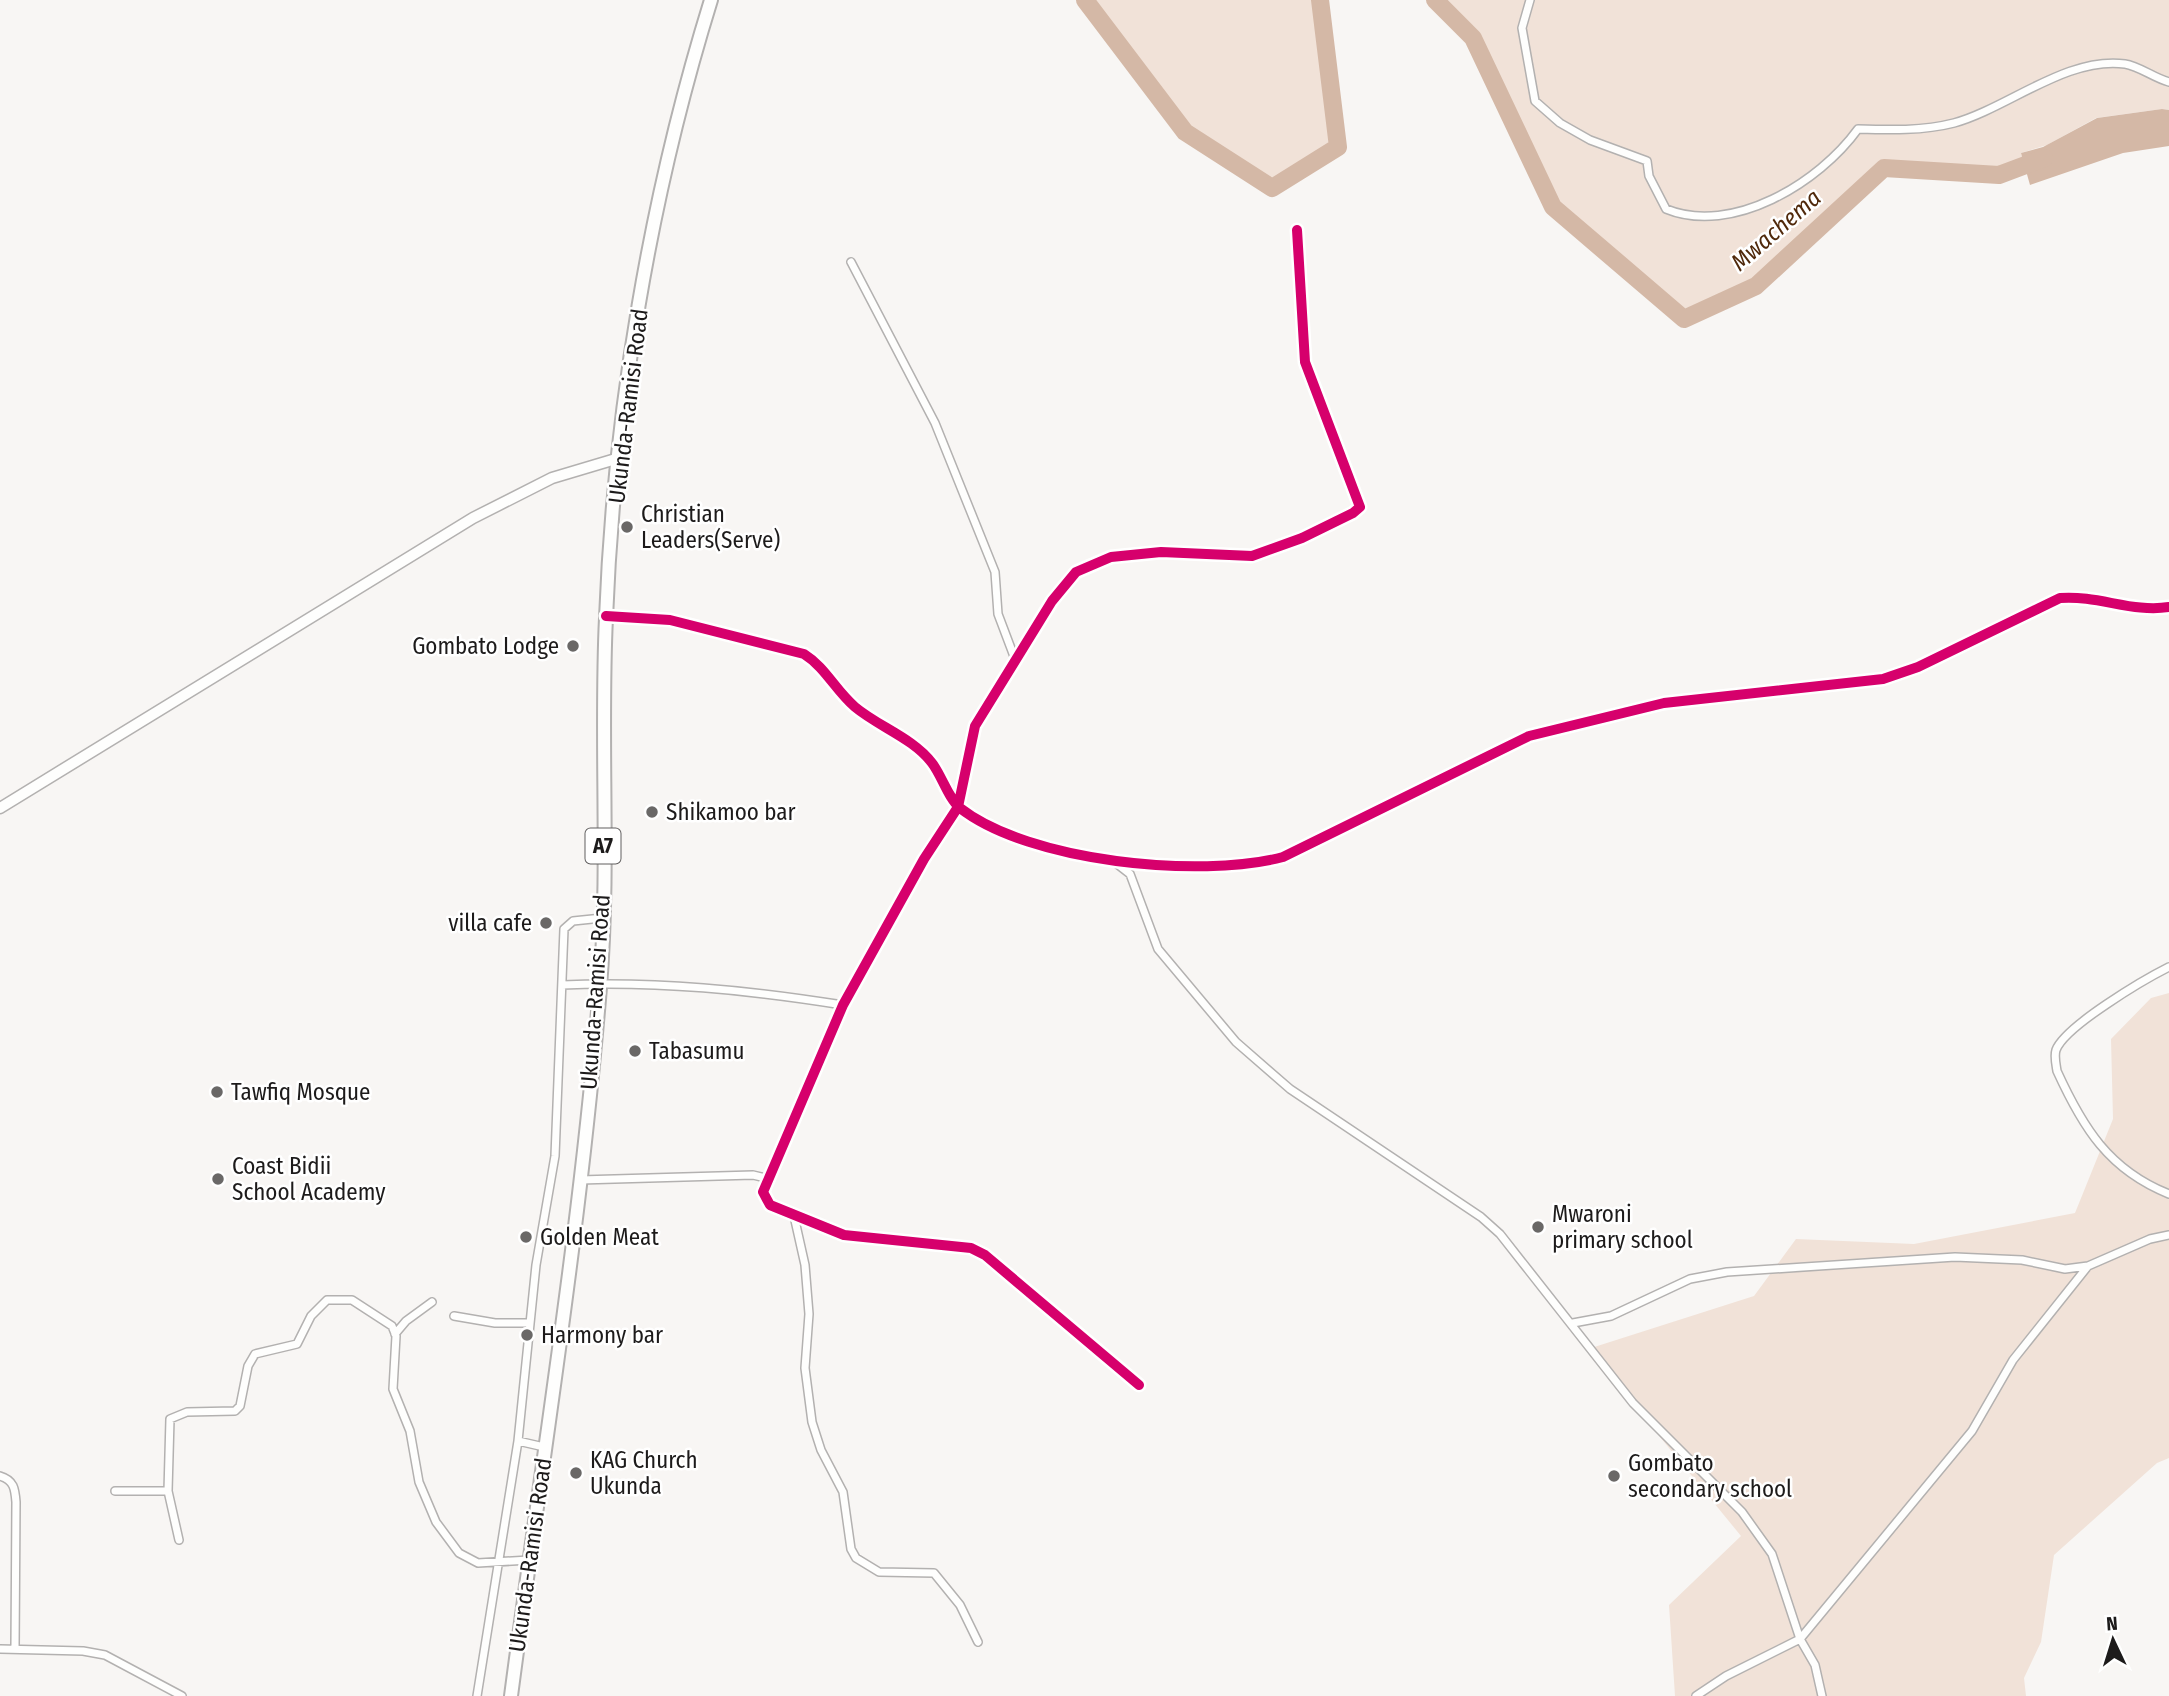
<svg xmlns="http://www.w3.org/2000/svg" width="2169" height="1696" font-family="'Fira Sans Condensed',sans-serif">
	<rect width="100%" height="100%" fill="#f8f6f4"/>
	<path fill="#f1e2d8" d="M 1085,0 L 1320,0 L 1338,147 L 1272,188 L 1185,132 Z
		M 1435,0 L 2169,0 L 2169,110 L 2162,109 L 2096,118 L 2047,145 L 2021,153 L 2025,166 L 1999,175 L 1884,168 L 1756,286 L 1684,319 L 1553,207 L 1473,38 Z
		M 2169,993 L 2169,1458 L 2157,1463 L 2054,1555 L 2041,1642 L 2024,1678 L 2026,1696 L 1675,1696 L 1669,1605 L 1741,1536 L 1588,1349 L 1754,1296 L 1796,1239 L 1914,1244 L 2075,1213 L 2113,1119 L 2111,1039 L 2151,998 Z"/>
	<path fill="#d4b8a6" d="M 2162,109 L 2169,110 L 2169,146 L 2123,153 L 2030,185 L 2021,153 L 2043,147 L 2097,118 Z"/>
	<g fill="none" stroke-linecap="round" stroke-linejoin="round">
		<path stroke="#d4b8a6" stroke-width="18" d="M 1085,0 L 1185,132 L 1272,188 L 1338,147 L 1320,0
			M 1435,0 L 1473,38 L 1553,207 L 1684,319 L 1756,286 L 1884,168 L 1999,175 L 2044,158"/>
		<g stroke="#b3b1b0" stroke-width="10">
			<path id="minor" d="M 1530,0 L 1522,28 L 1535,101 L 1560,123 L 1590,140 L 1647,161 L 1649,176 L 1666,209 C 1732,236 1819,183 1858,129 C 1889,130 1923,131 1954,123 C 2008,108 2067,56 2125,64 C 2139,66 2154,78 2169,82
				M 851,262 L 935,423 L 995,572 L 998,614 L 1015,659
				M 606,616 L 670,620 L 804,654 C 825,667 836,691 855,707 C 879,727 913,738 932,763 C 942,776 948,798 960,808 C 1029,862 1200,879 1283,857 L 1529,736 L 1664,703 L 1883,679 L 1918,667 L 2060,598 C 2098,595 2133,613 2169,607
				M 1112,860 L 1130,874 L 1158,949 L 1236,1042 L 1290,1089 L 1481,1217 L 1500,1234 L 1633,1403 L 1742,1512 L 1772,1554 L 1800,1639 L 1726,1676 L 1696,1696
				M 2169,967 C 2145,979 2065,1026 2056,1050 C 2054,1056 2056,1065 2057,1071 C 2083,1128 2109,1170 2169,1194
				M 562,985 C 658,981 749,990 843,1005
				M 580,1180 L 753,1175 L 770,1179
				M 794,1216 L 805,1265 L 809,1314 L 805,1368 L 812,1422 L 821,1450 L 843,1492 L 851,1549 L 856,1558 L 879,1572 L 934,1573 L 960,1605 L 978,1642
				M 454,1316 L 495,1323 L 530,1323
				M 1573,1323 L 1611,1316 L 1690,1279 L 1727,1272 L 1955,1257 L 2022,1260 L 2065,1269 L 2088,1266 L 2150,1239 L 2169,1235
				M 395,1334 L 406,1321 L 432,1302
				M 1139,1385 L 985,1255 L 971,1248 L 844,1235 L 770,1205 L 763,1192 L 843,1005 L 924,859 L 958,807 L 975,726 L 1052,601 L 1076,572 L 1111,557 L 1161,552 L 1252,556 L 1302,538 L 1353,513 L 1360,507 L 1305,362 L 1297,230
				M 518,1441 L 544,1447
				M 0,1476 C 14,1480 15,1489 16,1502 L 15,1649
				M 115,1491 L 168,1491 L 170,1419 L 187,1412 L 235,1411 L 240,1406 L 248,1366 L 255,1354 L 297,1344 L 311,1316 L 327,1300 L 352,1300 L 392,1326 L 396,1336 L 393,1389 L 410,1431 L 419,1482 L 436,1522 L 459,1553 L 478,1563 L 529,1560
				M 168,1491 L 179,1540
				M 0,1649 L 83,1651 L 105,1655 L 182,1696
				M 477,1696 L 518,1441 L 536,1265 L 555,1156 L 564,929 L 573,921 L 602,918
				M 1822,1696 L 1815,1665 L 1800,1639 L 1972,1431 L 2013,1360 L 2088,1266"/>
		</g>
		<g stroke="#b3b1b0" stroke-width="13">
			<path id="tertiary" d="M 0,808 L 473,518 L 552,478 L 619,458"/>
		</g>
		<g stroke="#b3b1b0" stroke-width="16">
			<path id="trunk" d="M 511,1696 C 542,1460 581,1224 600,987 C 610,865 600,740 606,618 C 614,411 650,197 711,0"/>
		</g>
		<use href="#minor" stroke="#fefefd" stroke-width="7"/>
		<use href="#tertiary" stroke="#fefefd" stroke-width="10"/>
		<use href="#trunk" stroke="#fefefd" stroke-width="12"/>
		<g stroke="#fff" stroke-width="15">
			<path id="cycleway" d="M 606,616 L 670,620 L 804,654 C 825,667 836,691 855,707 C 879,727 913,738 932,763 C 942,776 948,798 960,808 C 1029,862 1200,879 1283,857 L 1529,736 L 1664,703 L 1883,679 L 1918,667 L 2060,598 C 2098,595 2133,613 2169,607
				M 1139,1385 L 985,1255 L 971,1248 L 844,1235 L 770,1205 L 763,1192 L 843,1005 L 924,859 L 958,807 L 975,726 L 1052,601 L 1076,572 L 1111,557 L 1161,552 L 1252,556 L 1302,538 L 1353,513 L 1360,507 L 1305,362 L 1297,230"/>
		</g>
		<use href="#cycleway" stroke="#d6006c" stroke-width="10"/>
	</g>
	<g fill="#6a6867" stroke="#fff" stroke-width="2.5">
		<circle cx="627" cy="527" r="7"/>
		<circle cx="573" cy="646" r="7"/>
		<circle cx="652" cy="812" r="7"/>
		<circle cx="546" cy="923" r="7"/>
		<circle cx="635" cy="1051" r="7"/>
		<circle cx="217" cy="1092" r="7"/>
		<circle cx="218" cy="1179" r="7"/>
		<circle cx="1538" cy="1227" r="7"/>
		<circle cx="526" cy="1237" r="7"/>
		<circle cx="527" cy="1335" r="7"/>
		<circle cx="576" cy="1473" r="7"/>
		<circle cx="1614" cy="1476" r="7"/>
	</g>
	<g text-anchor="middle" stroke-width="5" stroke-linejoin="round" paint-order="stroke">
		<rect fill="#fff" stroke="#615f5f" stroke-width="2" x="585.5" y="828.5" width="35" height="35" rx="5"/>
		<g font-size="21" font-weight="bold" fill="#1d1b1b">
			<text x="603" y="853">A7</text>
		</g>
		<g font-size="23" fill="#1d1b1b" stroke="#fff">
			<text transform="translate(628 406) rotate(-83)" y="8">Ukunda-Ramisi Road</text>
			<text transform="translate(595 992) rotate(-86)" y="8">Ukunda-Ramisi Road</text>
			<text transform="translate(530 1555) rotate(-82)" y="8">Ukunda-Ramisi Road</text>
		</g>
		<g font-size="23" fill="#1d1b1b" stroke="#fff" text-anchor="start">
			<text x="641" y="522">Christian<tspan x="641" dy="26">Leaders(Serve)</tspan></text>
			<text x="559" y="654" text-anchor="end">Gombato Lodge</text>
			<text x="666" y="820">Shikamoo bar</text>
			<text x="532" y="931" text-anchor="end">villa cafe</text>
			<text x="649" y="1059">Tabasumu</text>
			<text x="231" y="1100">Tawfiq Mosque</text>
			<text x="232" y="1174">Coast Bidii<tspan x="232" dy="26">School Academy</tspan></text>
			<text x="1552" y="1222">Mwaroni<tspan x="1552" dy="26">primary school</tspan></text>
			<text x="540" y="1245">Golden Meat</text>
			<text x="541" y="1343">Harmony bar</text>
			<text x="590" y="1468">KAG Church<tspan x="590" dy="26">Ukunda</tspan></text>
			<text x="1628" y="1471">Gombato<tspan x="1628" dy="26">secondary school</tspan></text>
		</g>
		<g font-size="24" font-style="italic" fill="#50290b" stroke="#fff">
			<text transform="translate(1776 230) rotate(-41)" y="8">Mwachema</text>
		</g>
	</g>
	<g transform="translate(2113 1640) rotate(356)" stroke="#ffffff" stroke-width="5" paint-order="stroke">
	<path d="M0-5L12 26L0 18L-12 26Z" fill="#1d1b1b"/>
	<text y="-10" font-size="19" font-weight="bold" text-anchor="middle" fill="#1d1b1b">N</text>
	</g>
</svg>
